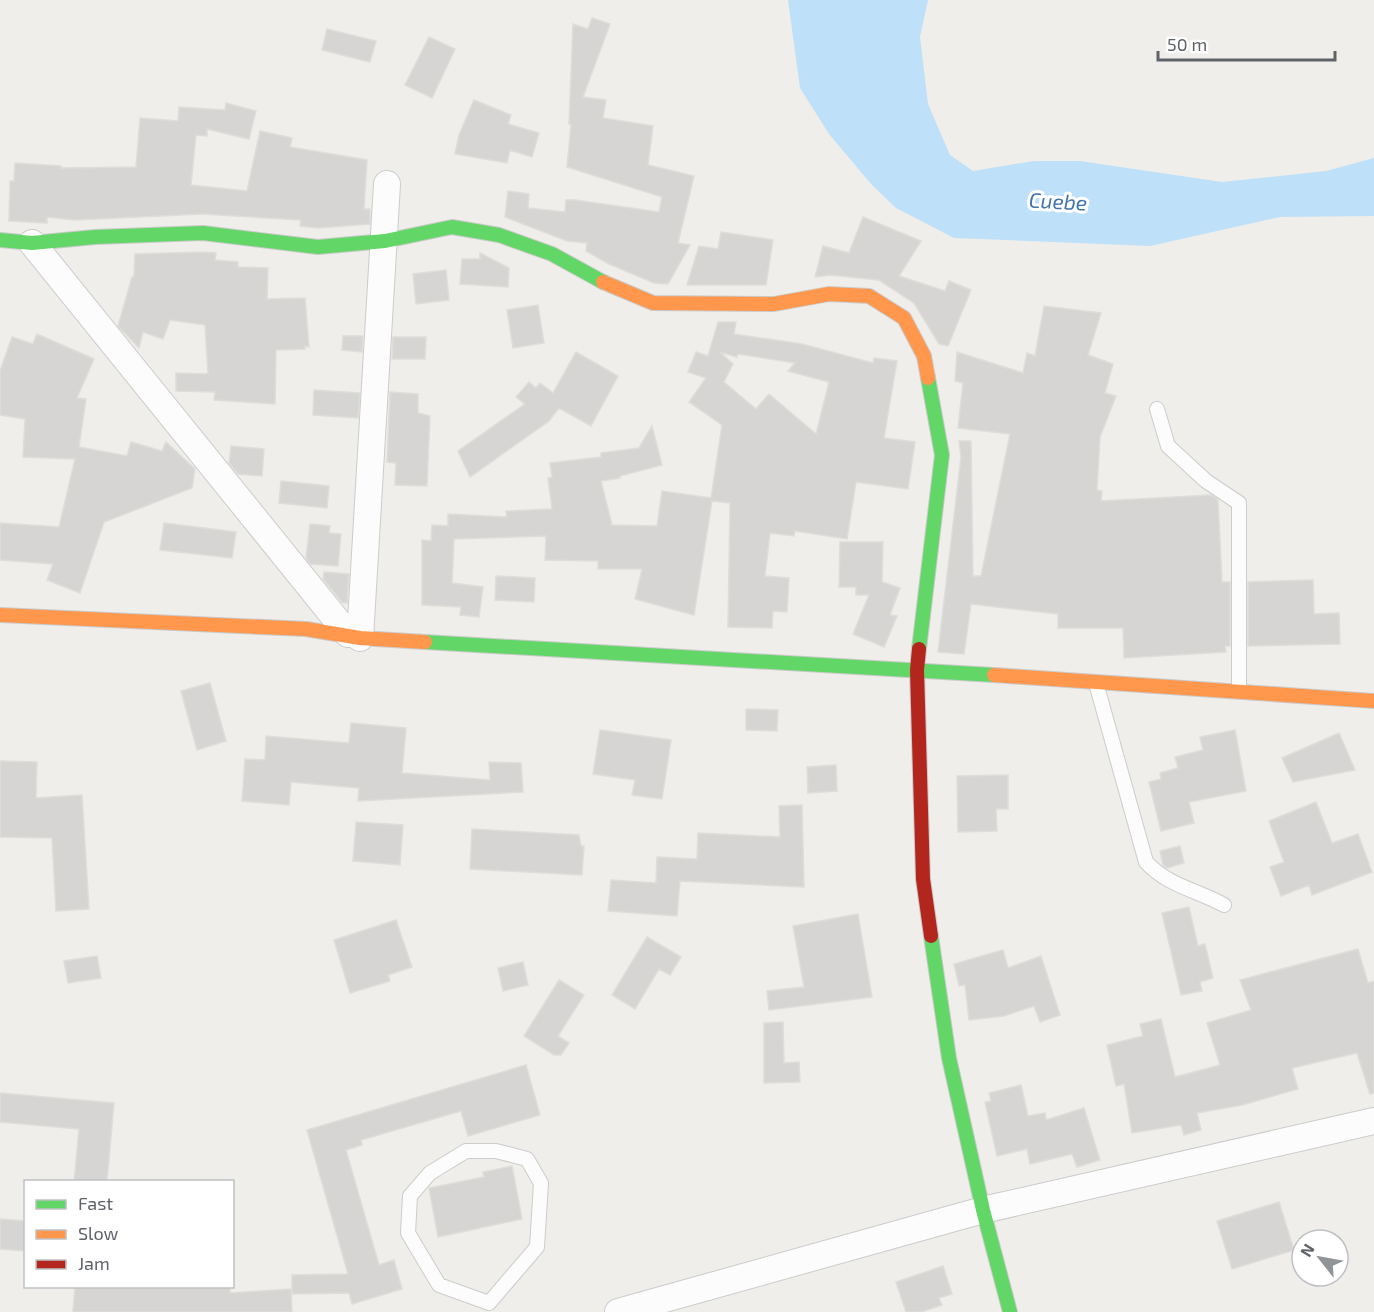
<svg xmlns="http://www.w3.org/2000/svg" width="1374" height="1312" font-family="'Exo 2',sans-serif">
	<rect width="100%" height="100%" fill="#efeeea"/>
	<path fill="#bfe0f9" d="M 788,0 L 928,0 L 920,37 L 928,104 L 950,155 L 973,171 L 1034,161 L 1080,161 L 1222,182 L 1326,171 L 1374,158 L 1374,216 L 1280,217 L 1150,246 L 954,238 L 896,208 L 871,184 L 829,134 L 800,88 Z"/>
	<path fill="#d6d5d3" stroke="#deddd9" stroke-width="1.5" fill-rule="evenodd" d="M 592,18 L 610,24 L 583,97 L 606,100 L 603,118 L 653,126 L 648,165 L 694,176 L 678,243 L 690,245 L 668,284 L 654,283 L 609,264 L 586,251 L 587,243 L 567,241 L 505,217 L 508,191 L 529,194 L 528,208 L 565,212 L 566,200 L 575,200 L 659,212 L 662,197 L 567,167 L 571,125 L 569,124 L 573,24 L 588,29 Z
		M 327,29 L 376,41 L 370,62 L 322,50 Z
		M 429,37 L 455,49 L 432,98 L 405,85 Z
		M 474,100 L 511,115 L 508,124 L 539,133 L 532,157 L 510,150 L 507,163 L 455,154 L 459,135 Z
		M 226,103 L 256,111 L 249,139 L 207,129 L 207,136 L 196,135 L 191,185 L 247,191 L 260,131 L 292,138 L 290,147 L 367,160 L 364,209 L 370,209 L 370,224 L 318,228 L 300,226 L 301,220 L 202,214 L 75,220 L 47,217 L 47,223 L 9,221 L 10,181 L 14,181 L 15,163 L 61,166 L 61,168 L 136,167 L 140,118 L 178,121 L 179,107 L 225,110 Z
		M 863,217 L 921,241 L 899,276 L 945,291 L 949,281 L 971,290 L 948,346 L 939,344 L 914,303 L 879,280 L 830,275 L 815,277 L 823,246 L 849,253 Z
		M 721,232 L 773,240 L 766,285 L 687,285 L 699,246 L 718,249 Z
		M 202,252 L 216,253 L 215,260 L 238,262 L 238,267 L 268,268 L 267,299 L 305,298 L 309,347 L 305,346 L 305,349 L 276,350 L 275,404 L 214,400 L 215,392 L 176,391 L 176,373 L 208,374 L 205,325 L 170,320 L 163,339 L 143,332 L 139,348 L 118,326 L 132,277 L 134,277 L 135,254 Z
		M 480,253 L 509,268 L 508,287 L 460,284 L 462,259 L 480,259 Z
		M 446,270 L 449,300 L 416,304 L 413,274 Z
		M 538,305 L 544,343 L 513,348 L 507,310 Z
		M 1044,306 L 1101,313 L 1088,355 L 1113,364 L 1105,393 L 1116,396 L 1100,437 L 1097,490 L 1102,491 L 1101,501 L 1211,495 L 1218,500 L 1222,582 L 1230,582 L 1230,646 L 1225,646 L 1226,652 L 1124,658 L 1123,628 L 1058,628 L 1058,614 L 971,604 L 964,654 L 938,652 L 961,457 L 959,441 L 971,441 L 973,576 L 981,576 L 1010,434 L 958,428 L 963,383 L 955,381 L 957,352 L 1023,373 L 1027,353 L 1035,356 Z
		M 718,322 L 736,322 L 734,334 L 802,344 L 873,363 L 874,358 L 897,361 L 884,438 L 915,442 L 908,489 L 856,482 L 847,539 L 795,531 L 794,536 L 770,533 L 765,576 L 789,578 L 787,612 L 773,611 L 772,628 L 728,627 L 730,503 L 712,501 L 694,615 L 635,599 L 642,569 L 598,569 L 598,561 L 545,560 L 546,536 L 454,539 L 452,583 L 483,587 L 479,617 L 460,615 L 461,607 L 422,605 L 422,540 L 431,541 L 432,525 L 448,526 L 448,514 L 507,517 L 506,511 L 552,509 L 548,478 L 552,477 L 550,463 L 601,457 L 601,453 L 639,448 L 652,426 L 662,465 L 620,476 L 620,478 L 601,481 L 612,525 L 657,526 L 662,491 L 711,498 L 722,425 L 689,402 L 706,378 L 688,372 L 696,352 L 708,356 ZM 720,352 L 737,357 L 738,354 L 795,363 L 788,371 L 829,382 L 816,434 L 769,394 L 756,409 L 724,382 L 733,364 Z
		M 37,334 L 94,359 L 77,398 L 86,399 L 79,447 L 127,456 L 131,442 L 162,451 L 166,442 L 195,469 L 192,488 L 104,522 L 80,593 L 47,580 L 53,564 L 0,560 L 0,523 L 59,527 L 75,459 L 23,457 L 25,419 L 0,415 L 0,371 L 12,337 L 33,344 Z
		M 343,336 L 363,336 L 362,352 L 342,350 Z
		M 393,337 L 426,337 L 425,359 L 392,359 Z
		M 576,352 L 618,376 L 591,426 L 559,408 L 549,421 L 470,477 L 458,451 L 525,404 L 516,397 L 529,382 L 536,388 L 540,383 L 553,393 Z
		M 314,390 L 360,393 L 358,418 L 313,415 Z
		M 390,392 L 418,394 L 418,413 L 430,416 L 427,486 L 395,485 L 396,463 L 387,462 Z
		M 231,446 L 264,449 L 262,476 L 238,474 L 229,463 Z
		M 281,481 L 329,486 L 327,508 L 279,503 Z
		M 164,523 L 236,532 L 232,558 L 160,550 Z
		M 310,524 L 330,526 L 329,533 L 341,534 L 338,566 L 310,564 L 306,558 Z
		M 840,542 L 883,542 L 882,582 L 900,588 L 890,615 L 897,616 L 884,647 L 853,634 L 869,595 L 856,595 L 856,587 L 839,587 Z
		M 324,572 L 349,574 L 347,603 L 342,602 L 323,579 Z
		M 496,576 L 535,578 L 534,602 L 495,600 Z
		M 1313,580 L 1314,614 L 1339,613 L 1340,644 L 1248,646 L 1248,582 Z
		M 210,683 L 226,741 L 197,750 L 181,691 Z
		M 746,709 L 778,710 L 777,731 L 746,730 Z
		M 351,723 L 406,728 L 402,773 L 490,780 L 489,762 L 521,763 L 523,792 L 358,801 L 359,788 L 291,782 L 289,805 L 242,801 L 245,759 L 265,760 L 266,736 L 349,743 Z
		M 600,730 L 671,740 L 662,799 L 632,795 L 635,780 L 593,774 Z
		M 1235,730 L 1246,791 L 1189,802 L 1194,823 L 1161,831 L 1149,782 L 1161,779 L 1160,773 L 1178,768 L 1175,757 L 1203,750 L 1200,737 Z
		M 1339,733 L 1355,770 L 1293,782 L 1282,758 Z
		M 0,761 L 37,762 L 36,798 L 82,795 L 89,909 L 56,911 L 52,838 L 0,837 Z
		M 836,765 L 837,791 L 808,793 L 807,767 Z
		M 1008,775 L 1008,809 L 996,809 L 997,831 L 958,832 L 957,776 Z
		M 1316,802 L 1332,843 L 1358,834 L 1372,872 L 1312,895 L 1309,885 L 1281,896 L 1270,867 L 1284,862 L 1269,821 Z
		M 802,805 L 804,887 L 680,881 L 677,916 L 608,911 L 611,880 L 656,883 L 657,857 L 697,859 L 698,833 L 780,837 L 779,806 Z
		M 356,822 L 403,825 L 400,865 L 353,861 Z
		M 472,829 L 579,835 L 581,846 L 584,846 L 582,875 L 470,869 Z
		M 1180,846 L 1184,863 L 1167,868 L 1163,865 L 1160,851 Z
		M 1189,907 L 1198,946 L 1205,944 L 1213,978 L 1200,982 L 1202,991 L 1181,995 L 1162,913 Z
		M 858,914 L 872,997 L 769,1010 L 767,991 L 804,987 L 793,926 Z
		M 396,920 L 412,967 L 388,975 L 390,981 L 350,993 L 334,940 Z
		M 647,937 L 681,957 L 670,975 L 659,969 L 635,1009 L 612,995 Z
		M 1358,949 L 1368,983 L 1374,981 L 1374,1093 L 1370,1094 L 1357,1053 L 1292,1068 L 1298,1089 L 1242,1105 L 1197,1113 L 1201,1130 L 1184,1135 L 1181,1125 L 1132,1133 L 1124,1084 L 1116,1086 L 1107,1045 L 1143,1036 L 1140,1024 L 1161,1019 L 1175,1077 L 1220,1065 L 1207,1023 L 1251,1010 L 1240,980 Z
		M 1003,950 L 1008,968 L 1041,956 L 1060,1015 L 1040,1022 L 1034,1006 L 1004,1016 L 969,1020 L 965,985 L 959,986 L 954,964 Z
		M 97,956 L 101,978 L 68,983 L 64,961 Z
		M 523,962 L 528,985 L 503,991 L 498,968 Z
		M 559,980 L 584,995 L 558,1036 L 569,1043 L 561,1055 L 554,1055 L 524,1036 Z
		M 783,1022 L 784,1063 L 799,1062 L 800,1082 L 764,1083 L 764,1023 Z
		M 526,1065 L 540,1115 L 468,1136 L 461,1111 L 361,1140 L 362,1145 L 346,1150 L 379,1265 L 394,1260 L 402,1289 L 352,1304 L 349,1293 L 292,1294 L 292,1275 L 348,1274 L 307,1130 Z
		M 1021,1085 L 1028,1116 L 1045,1113 L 1046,1120 L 1084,1108 L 1100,1160 L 1077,1167 L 1072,1154 L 1030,1164 L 1027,1149 L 997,1156 L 985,1102 L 991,1101 L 989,1093 Z
		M 0,1093 L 114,1103 L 107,1182 L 74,1182 L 79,1129 L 0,1122 Z
		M 512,1166 L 522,1219 L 438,1237 L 429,1188 L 484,1177 L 483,1172 Z
		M 1279,1202 L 1294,1250 L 1232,1269 L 1217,1221 Z
		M 0,1219 L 26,1221 L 26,1251 L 0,1249 Z
		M 943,1266 L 952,1294 L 939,1298 L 942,1305 L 921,1312 L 906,1312 L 896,1282 Z
		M 75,1287 L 186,1287 L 230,1288 L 230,1293 L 291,1289 L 292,1312 L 73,1312 Z"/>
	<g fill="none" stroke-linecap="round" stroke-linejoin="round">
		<g stroke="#cbcccc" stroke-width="16">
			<path id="lane" d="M 1157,409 L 1168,446 L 1206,481 L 1239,503 L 1239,691
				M 1096,683 L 1146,862 C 1168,886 1197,890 1224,905
				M 466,1151 L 496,1151 L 527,1159 L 541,1183 L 537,1247 L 489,1303 L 439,1285 L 408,1233 L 410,1196 L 430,1173 Z"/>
		</g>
		<g stroke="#cbcccc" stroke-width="28">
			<path id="street" d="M 32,243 L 348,634
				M 360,638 L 387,184
				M 618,1312 L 983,1210 L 1374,1121"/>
		</g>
		<g stroke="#cacacb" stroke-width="16">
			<path id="fast" d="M 0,240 L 32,243 L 95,237 L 203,233 L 318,247 L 385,241 L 452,227 L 499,235 L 552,254 L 603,282
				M 425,642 L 994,675
				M 919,649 L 942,455 L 928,378
				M 931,936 L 949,1058 L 983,1210 L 1010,1312"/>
		</g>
		<g stroke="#cacacb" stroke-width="16">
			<path id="slow" d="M 603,282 L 653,303 L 774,304 L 829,294 L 869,296 L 904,318 L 924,356 L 928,378
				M 0,615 L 306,629 L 360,638 L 425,642
				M 994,675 L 1374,701"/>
		</g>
		<g stroke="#cacacb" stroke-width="16">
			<path id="jam" d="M 919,649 L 917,670 L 923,879 L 931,936"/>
		</g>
		<use href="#lane" stroke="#fdfcfc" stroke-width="14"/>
		<use href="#street" stroke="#fdfcfc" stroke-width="26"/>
		<use href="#fast" stroke="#63d668" stroke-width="14"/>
		<use href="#slow" stroke="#ff974d" stroke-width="14"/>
		<use href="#jam" stroke="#b3261e" stroke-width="14"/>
	</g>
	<g text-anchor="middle" stroke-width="6" stroke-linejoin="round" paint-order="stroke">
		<g font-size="21" font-style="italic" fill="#4174aa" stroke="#fff">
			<text transform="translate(1058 202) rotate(3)" y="7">Cuebe</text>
		</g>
	</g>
	<rect x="24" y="1180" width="210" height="108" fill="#ffffff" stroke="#bfc1c3" stroke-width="1.5"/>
	<rect x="36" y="1200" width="30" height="9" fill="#63d668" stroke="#bfc1c3" stroke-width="1.5"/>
	<text x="78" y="1210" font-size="18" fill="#5f6368">Fast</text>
	<rect x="36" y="1230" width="30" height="9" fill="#ff974d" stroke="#bfc1c3" stroke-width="1.5"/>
	<text x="78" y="1240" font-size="18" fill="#5f6368">Slow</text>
	<rect x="36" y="1260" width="30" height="9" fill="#b3261e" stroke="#bfc1c3" stroke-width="1.5"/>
	<text x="78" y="1270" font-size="18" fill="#5f6368">Jam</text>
	<g transform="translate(1320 1258) rotate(301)"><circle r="28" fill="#ffffff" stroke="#bfc1c3" stroke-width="1.5"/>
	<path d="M0-4.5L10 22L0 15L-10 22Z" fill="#919496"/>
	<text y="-9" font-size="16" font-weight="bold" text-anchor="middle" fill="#5f6368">N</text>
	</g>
	<path d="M1158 51v9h177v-9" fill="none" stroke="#5f6368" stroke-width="3"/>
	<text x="1167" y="51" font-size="18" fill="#5f6368" stroke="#ffffff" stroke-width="4.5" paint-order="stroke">50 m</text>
</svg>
